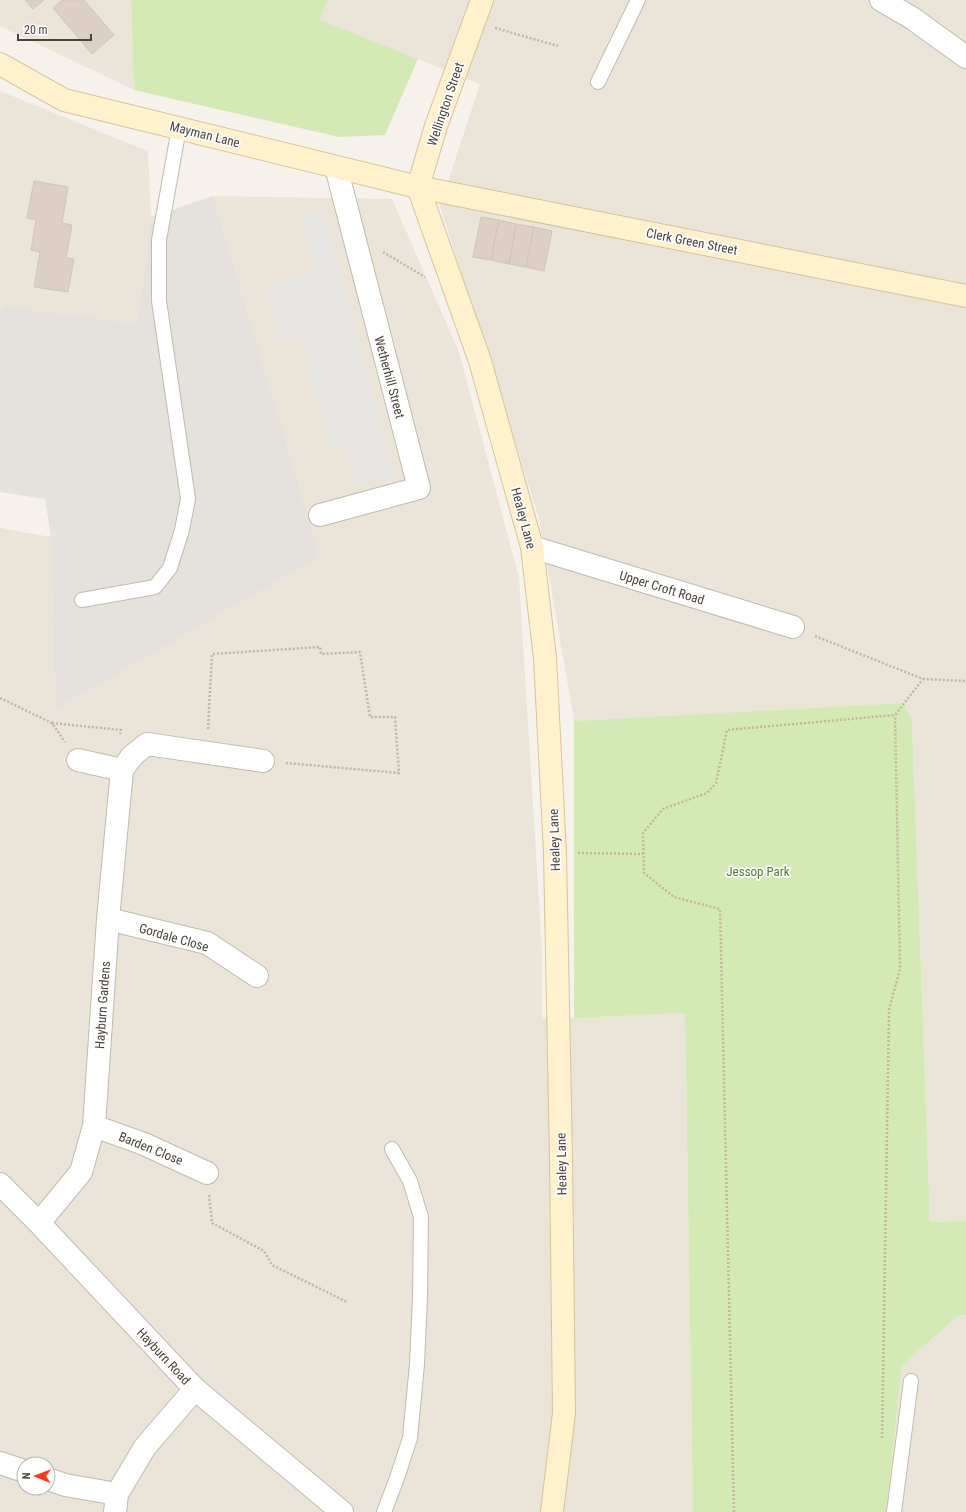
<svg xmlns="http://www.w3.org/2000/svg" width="966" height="1512" font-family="'Roboto Condensed',sans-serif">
	<rect width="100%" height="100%" fill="#f6f2eb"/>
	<path fill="#eae4d9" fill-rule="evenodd" d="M 0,0 L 131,0 L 134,90 L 0,26 Z
		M 328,0 L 966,0 L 966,1221 L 930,1222 L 912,719 L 903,703 L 574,721 L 539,518 L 440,206 L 480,84 L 320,20 Z
		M 0,91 L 148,151 L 151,217 L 137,324 L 4,306 L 0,317 Z
		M 213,196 L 392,199 L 459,352 L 519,578 L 542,952 L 542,1019 L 685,1013 L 693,1512 L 0,1512 L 0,528 L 51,537 L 55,710 L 318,556 ZM 24,1464 L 48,1464 L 48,1488 L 24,1488 Z
		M 959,1315 L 966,1315 L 966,1512 L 886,1512 L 902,1365 Z"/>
	<path fill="#e5e1dc" d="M 213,196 L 319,556 L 55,710 L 51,537 L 45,499 L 0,492 L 0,317 L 4,306 L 137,324 L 151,217 Z"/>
	<path fill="#d4eab4" d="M 131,0 L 328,0 L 320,20 L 418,59 L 385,135 L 339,137 L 134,90 Z
		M 903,703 L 912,719 L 930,1222 L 966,1221 L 966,1315 L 959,1315 L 902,1365 L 886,1512 L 693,1512 L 685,1013 L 574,1018 L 574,721 Z"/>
	<path fill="#e7e5e2" d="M 323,210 L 394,476 L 356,486 L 345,443 L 330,447 L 300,336 L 279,341 L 265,287 L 316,273 L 300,216 Z"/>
	<path fill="#dbd0c3" stroke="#d3c5b3" d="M 25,0 L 44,0 L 33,9 Z
		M 62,0 L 84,0 L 114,35 L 92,54 L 53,8 Z
		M 34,181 L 68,187 L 62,223 L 72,225 L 66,258 L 74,259 L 68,292 L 34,287 L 40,252 L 31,250 L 36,220 L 27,218 Z
		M 481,217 L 499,220 L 491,260 L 473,257 Z
		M 499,220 L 516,224 L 509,264 L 491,260 Z
		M 516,224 L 534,227 L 526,267 L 509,264 Z
		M 534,227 L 552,231 L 544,271 L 526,267 Z"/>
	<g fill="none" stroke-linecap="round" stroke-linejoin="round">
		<g stroke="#c2baad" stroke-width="16">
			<path id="lane" d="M 598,82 L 638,0
				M 82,600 L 155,587 L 170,568 L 182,530 L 188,499 L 159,301 L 159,240 L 179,128
				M 384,1512 L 397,1478 L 410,1438 L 417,1364 L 420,1297 L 421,1217 L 410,1181 L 392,1149
				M 894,1512 L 911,1381"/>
		</g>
		<g stroke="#c2baad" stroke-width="24">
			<path id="street" d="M 881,0 L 912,18 L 966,57
				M 320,515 L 419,488 L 336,167
				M 532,547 L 793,627
				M 78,760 L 122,770
				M 108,919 L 207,943 L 257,976
				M 94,1126 L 144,1144 L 207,1173
				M 0,1184 L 39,1223 L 195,1389 L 342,1512
				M 39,1223 L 81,1172 L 94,1126 L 108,919 L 122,770 L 132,756 L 147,744 L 263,761
				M 0,1463 L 24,1471
				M 48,1479 L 65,1485 L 117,1494
				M 115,1512 L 117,1494 L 145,1447 L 195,1389"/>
		</g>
		<g stroke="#d6c49a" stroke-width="24">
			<path id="secondary" d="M 0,64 L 64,100 L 418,187 L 966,296
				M 418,187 L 480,361 L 532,547 L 545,658 L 555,853 L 561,1157 L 564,1413 L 552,1512
				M 418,187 L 436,126 L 482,0"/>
		</g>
		<path stroke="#c4b59e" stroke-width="2.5" stroke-dasharray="2 2" stroke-linecap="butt" d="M 495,28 L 558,46
			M 383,252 L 425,277
			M 815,636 L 923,679 L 966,681
			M 0,698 L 52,723 L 65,742
			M 52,723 L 121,730 L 120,734
			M 208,729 L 212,654 L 320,647 L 321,654 L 360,652 L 370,717 L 395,717 L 399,773 L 286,763
			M 578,853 L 643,854
			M 209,1195 L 212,1223 L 264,1251 L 272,1265 L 347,1302
			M 882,1438 L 889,1010 L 900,969 L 895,715
			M 734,1512 L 720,909 L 674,897 L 644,873 L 643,833 L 663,809 L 707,793 L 716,783 L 727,730 L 895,715 L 923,679"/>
		<use href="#lane" stroke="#fff" stroke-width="14"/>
		<use href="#street" stroke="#fff" stroke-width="22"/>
		<use href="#secondary" stroke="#fff1cc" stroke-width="22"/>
	</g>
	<g text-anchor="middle" stroke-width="3.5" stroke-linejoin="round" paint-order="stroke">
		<g font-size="13" fill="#4a4338" stroke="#fff">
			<text transform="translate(445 104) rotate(-71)" y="5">Wellington Street</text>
			<text transform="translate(205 134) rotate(14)" y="5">Mayman Lane</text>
			<text transform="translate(692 241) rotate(11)" y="5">Clerk Green Street</text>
			<text transform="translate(390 377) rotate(75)" y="5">Wetherhill Street</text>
			<text transform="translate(524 518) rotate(75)" y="5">Healey Lane</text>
			<text transform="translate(662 587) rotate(17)" y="5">Upper Croft Road</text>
			<text transform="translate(554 840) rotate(-92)" y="5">Healey Lane</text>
			<text transform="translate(174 937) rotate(16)" y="5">Gordale Close</text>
			<text transform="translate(102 1005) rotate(-86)" y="5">Hayburn Gardens</text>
			<text transform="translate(151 1148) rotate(22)" y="5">Barden Close</text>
			<text transform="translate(561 1164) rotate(-91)" y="5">Healey Lane</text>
			<text transform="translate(164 1356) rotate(47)" y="5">Hayburn Road</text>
		</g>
		<g font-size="13" fill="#4d7e29" stroke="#fff">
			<text x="758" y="876">Jessop Park</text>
		</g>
	</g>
	<g transform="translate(36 1476) rotate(271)"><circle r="19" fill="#ffffff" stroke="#b7b4af"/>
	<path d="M0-3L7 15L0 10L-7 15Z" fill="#fd351b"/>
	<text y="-6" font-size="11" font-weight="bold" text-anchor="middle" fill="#4a4338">N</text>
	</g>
	<path d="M18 34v6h73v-6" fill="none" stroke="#4a4338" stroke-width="2"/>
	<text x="24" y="34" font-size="12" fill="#4a4338" stroke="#ffffff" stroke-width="3" paint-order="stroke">20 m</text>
</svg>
